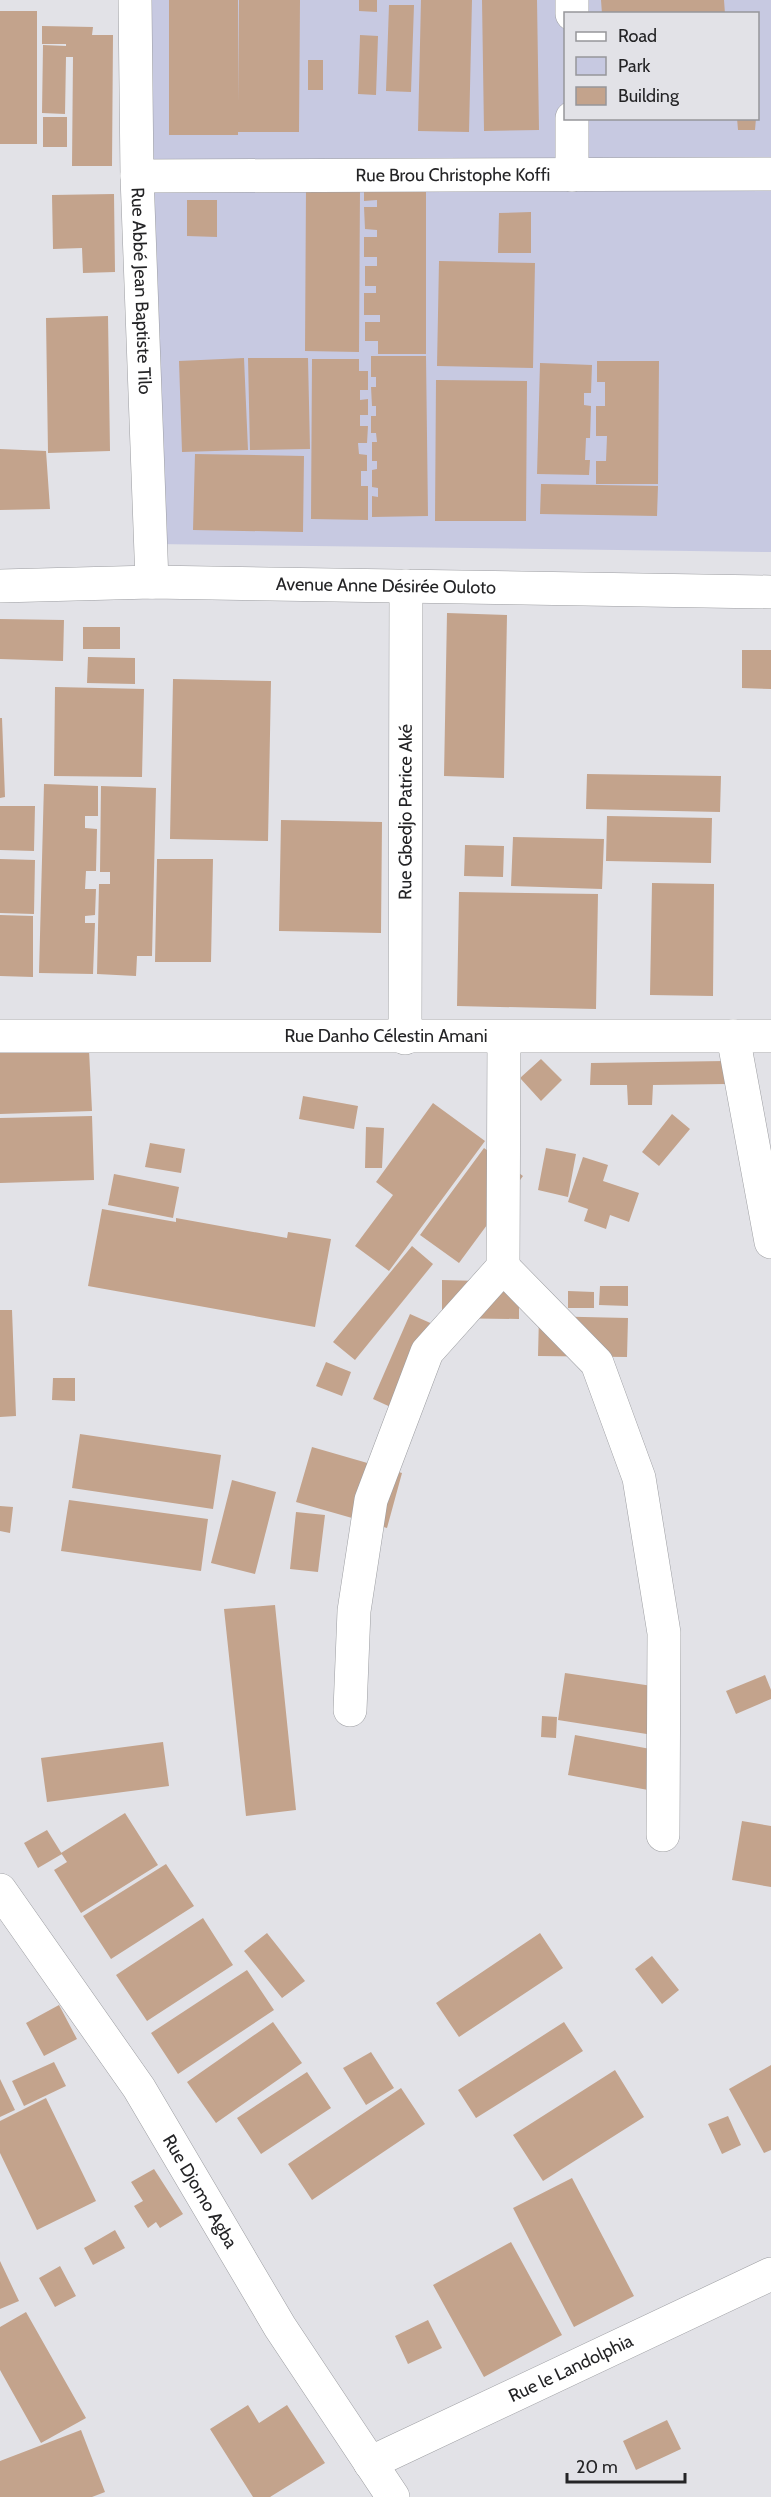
<svg xmlns="http://www.w3.org/2000/svg" width="771" height="2497" font-family="Cabin,sans-serif">
	<rect width="100%" height="100%" fill="#e2e2e7"/>
	<path fill="#c7c9e1" fill-rule="evenodd" d="M 136,0 L 771,0 L 771,552 L 153,544 ZM 566,14 L 758,14 L 758,118 L 566,118 Z"/>
	<path fill="#c3a38c" d="M 169,0 L 238,0 L 239,103 L 239,0 L 300,0 L 299,132 L 238,132 L 238,135 L 169,135 Z
		M 359,0 L 377,0 L 377,12 L 359,11 Z
		M 421,0 L 472,0 L 469,132 L 418,131 Z
		M 482,0 L 537,0 L 539,130 L 484,131 Z
		M 601,0 L 724,0 L 725,14 L 602,14 Z
		M 389,5 L 414,5 L 411,92 L 386,91 Z
		M 0,11 L 37,11 L 37,144 L 0,144 Z
		M 42,26 L 93,27 L 92,35 L 113,35 L 112,166 L 72,166 L 73,57 L 66,57 L 65,114 L 42,113 L 43,45 L 66,46 L 66,44 L 42,44 Z
		M 360,35 L 378,36 L 376,95 L 358,94 Z
		M 308,60 L 323,60 L 323,90 L 308,90 Z
		M 43,117 L 67,117 L 67,147 L 43,147 Z
		M 737,118 L 756,118 L 755,130 L 738,130 Z
		M 306,188 L 360,188 L 359,352 L 305,351 Z
		M 364,189 L 426,189 L 426,354 L 378,354 L 378,341 L 365,341 L 365,322 L 380,322 L 380,315 L 364,315 L 364,293 L 376,293 L 376,286 L 365,286 L 365,266 L 377,266 L 377,257 L 364,257 L 364,237 L 377,237 L 377,230 L 365,229 L 364,207 L 377,207 L 377,200 L 364,201 Z
		M 114,194 L 115,272 L 83,273 L 82,248 L 53,249 L 52,195 Z
		M 187,200 L 217,200 L 217,237 L 187,236 Z
		M 531,212 L 531,253 L 498,253 L 499,213 Z
		M 439,261 L 535,263 L 533,368 L 437,366 Z
		M 108,316 L 110,451 L 48,453 L 46,318 Z
		M 371,356 L 426,356 L 428,516 L 372,517 L 372,496 L 378,497 L 378,488 L 372,487 L 372,470 L 377,469 L 377,461 L 372,461 L 372,442 L 377,442 L 376,433 L 371,433 L 371,416 L 376,416 L 376,406 L 372,406 L 371,387 L 376,387 L 376,377 L 371,377 Z
		M 244,358 L 248,450 L 182,452 L 179,361 Z
		M 248,358 L 308,358 L 310,449 L 250,450 Z
		M 312,359 L 359,359 L 359,371 L 368,371 L 368,390 L 360,390 L 360,400 L 368,399 L 368,415 L 360,415 L 360,426 L 368,426 L 367,443 L 358,443 L 359,454 L 367,455 L 367,471 L 361,471 L 361,486 L 368,486 L 368,520 L 311,519 Z
		M 597,361 L 659,361 L 658,484 L 596,484 L 596,461 L 606,461 L 607,436 L 596,436 L 596,406 L 605,406 L 605,382 L 597,382 Z
		M 540,363 L 592,365 L 591,393 L 584,393 L 584,405 L 591,406 L 590,438 L 586,438 L 585,460 L 590,460 L 589,475 L 537,474 Z
		M 436,380 L 527,381 L 526,521 L 435,521 Z
		M 0,449 L 46,451 L 50,509 L 0,510 Z
		M 195,454 L 304,456 L 303,532 L 193,530 Z
		M 541,484 L 658,486 L 657,516 L 540,514 Z
		M 447,613 L 507,615 L 504,778 L 444,776 Z
		M 0,619 L 64,620 L 63,661 L 0,659 Z
		M 83,627 L 120,627 L 120,649 L 83,649 Z
		M 742,650 L 771,650 L 771,689 L 742,688 Z
		M 88,657 L 135,658 L 135,684 L 87,683 Z
		M 173,679 L 271,681 L 268,841 L 170,839 Z
		M 55,687 L 144,689 L 142,777 L 54,776 Z
		M 0,718 L 2,718 L 5,797 L 0,798 Z
		M 587,774 L 721,776 L 720,812 L 586,809 Z
		M 44,784 L 98,786 L 98,816 L 85,816 L 85,828 L 97,829 L 96,871 L 86,871 L 85,889 L 96,889 L 95,915 L 85,916 L 85,923 L 95,923 L 93,974 L 39,973 Z
		M 101,786 L 156,788 L 152,956 L 137,956 L 136,976 L 97,974 L 99,884 L 110,884 L 110,872 L 100,872 Z
		M 0,806 L 35,806 L 34,851 L 0,850 Z
		M 607,816 L 712,818 L 711,863 L 606,861 Z
		M 281,820 L 382,822 L 381,933 L 279,931 Z
		M 513,837 L 604,839 L 602,889 L 511,886 Z
		M 465,845 L 504,846 L 503,877 L 464,876 Z
		M 0,859 L 35,860 L 34,914 L 0,913 Z
		M 157,859 L 213,859 L 211,962 L 155,962 Z
		M 652,883 L 714,884 L 713,996 L 650,995 Z
		M 459,892 L 598,894 L 596,1009 L 457,1006 Z
		M 0,915 L 33,916 L 33,977 L 0,976 Z
		M 89,1050 L 92,1111 L 0,1114 L 0,1053 Z
		M 541,1059 L 562,1080 L 541,1101 L 520,1078 Z
		M 725,1061 L 726,1084 L 653,1085 L 652,1105 L 628,1105 L 627,1085 L 590,1085 L 591,1063 Z
		M 303,1096 L 358,1106 L 354,1129 L 299,1119 Z
		M 433,1103 L 485,1141 L 389,1271 L 355,1246 L 393,1195 L 376,1182 Z
		M 672,1114 L 690,1129 L 659,1166 L 642,1152 Z
		M 92,1116 L 94,1180 L 0,1183 L 0,1118 Z
		M 366,1127 L 384,1128 L 382,1168 L 365,1168 Z
		M 150,1143 L 185,1149 L 181,1173 L 145,1167 Z
		M 484,1148 L 523,1176 L 459,1263 L 420,1235 Z
		M 546,1148 L 576,1154 L 568,1197 L 538,1190 Z
		M 583,1157 L 608,1165 L 603,1181 L 639,1193 L 629,1222 L 610,1215 L 606,1229 L 584,1221 L 588,1209 L 568,1202 Z
		M 114,1174 L 179,1187 L 173,1218 L 108,1205 Z
		M 102,1209 L 176,1222 L 176,1218 L 287,1238 L 288,1232 L 331,1239 L 315,1327 L 88,1286 Z
		M 412,1246 L 433,1264 L 355,1360 L 333,1342 Z
		M 442,1280 L 519,1282 L 519,1319 L 442,1318 Z
		M 600,1286 L 628,1286 L 628,1306 L 599,1305 Z
		M 568,1291 L 594,1292 L 594,1308 L 568,1308 Z
		M 0,1310 L 12,1310 L 16,1416 L 0,1417 Z
		M 410,1314 L 444,1329 L 406,1414 L 373,1399 Z
		M 539,1316 L 628,1318 L 627,1357 L 538,1356 Z
		M 326,1362 L 351,1372 L 342,1396 L 316,1386 Z
		M 53,1378 L 75,1378 L 75,1401 L 52,1400 Z
		M 80,1434 L 221,1455 L 213,1509 L 72,1488 Z
		M 312,1447 L 402,1473 L 387,1528 L 296,1502 Z
		M 232,1480 L 276,1492 L 255,1574 L 211,1563 Z
		M 69,1500 L 208,1519 L 201,1571 L 61,1551 Z
		M 0,1506 L 13,1507 L 10,1533 L 0,1531 Z
		M 296,1512 L 325,1515 L 318,1572 L 290,1569 Z
		M 275,1605 L 296,1810 L 246,1816 L 224,1609 Z
		M 565,1673 L 679,1690 L 672,1738 L 558,1720 Z
		M 765,1675 L 771,1690 L 771,1699 L 736,1714 L 726,1691 Z
		M 542,1716 L 557,1717 L 556,1738 L 541,1737 Z
		M 575,1735 L 672,1753 L 664,1793 L 568,1775 Z
		M 163,1742 L 169,1786 L 47,1802 L 41,1758 Z
		M 125,1813 L 158,1865 L 81,1913 L 54,1870 L 67,1862 L 61,1853 Z
		M 742,1821 L 771,1826 L 771,1887 L 732,1880 Z
		M 47,1830 L 62,1854 L 38,1868 L 24,1843 Z
		M 166,1864 L 194,1906 L 111,1959 L 83,1916 Z
		M 203,1918 L 233,1965 L 147,2021 L 116,1975 Z
		M 267,1933 L 305,1981 L 282,1998 L 244,1951 Z
		M 540,1933 L 563,1968 L 459,2037 L 436,2003 Z
		M 652,1956 L 679,1990 L 662,2004 L 635,1969 Z
		M 247,1970 L 274,2010 L 178,2074 L 151,2033 Z
		M 59,2005 L 77,2039 L 44,2056 L 26,2023 Z
		M 273,2022 L 302,2063 L 216,2123 L 187,2082 Z
		M 564,2022 L 583,2051 L 476,2118 L 458,2090 Z
		M 371,2052 L 394,2088 L 366,2105 L 343,2068 Z
		M 54,2062 L 66,2086 L 24,2106 L 12,2081 Z
		M 771,2065 L 771,2150 L 764,2153 L 729,2089 Z
		M 615,2070 L 644,2117 L 543,2181 L 513,2135 Z
		M 307,2072 L 331,2108 L 261,2154 L 237,2118 Z
		M 0,2079 L 15,2110 L 0,2117 Z
		M 401,2088 L 425,2124 L 312,2200 L 288,2164 Z
		M 46,2098 L 96,2201 L 37,2230 L 0,2153 L 0,2121 Z
		M 728,2116 L 741,2145 L 722,2154 L 708,2124 Z
		M 154,2169 L 183,2214 L 160,2228 L 156,2222 L 148,2228 L 134,2206 L 143,2201 L 131,2182 Z
		M 572,2178 L 634,2296 L 574,2327 L 513,2208 Z
		M 115,2230 L 125,2248 L 93,2265 L 84,2248 Z
		M 511,2242 L 562,2335 L 484,2377 L 433,2285 Z
		M 0,2261 L 19,2301 L 0,2309 Z
		M 60,2266 L 76,2296 L 55,2307 L 39,2278 Z
		M 26,2312 L 86,2418 L 41,2443 L 0,2370 L 0,2327 Z
		M 428,2320 L 442,2348 L 408,2364 L 395,2336 Z
		M 248,2405 L 259,2423 L 287,2405 L 325,2463 L 270,2497 L 253,2497 L 210,2429 Z
		M 667,2420 L 681,2449 L 636,2470 L 623,2441 Z
		M 81,2430 L 105,2492 L 92,2497 L 0,2497 L 0,2461 Z"/>
	<g fill="none" stroke-linecap="round" stroke-linejoin="round">
		<g stroke="#9c9da1" stroke-width="34">
			<g id="minor">
				<path id="s1" d="M 135,0 L 137,176 L 152,582"/>
				<path d="M 572,14 L 572,0"/>
				<path d="M 572,175 L 572,118"/>
				<path id="s2" d="M 137,176 L 771,174"/>
				<path id="s3" d="M 0,586 L 152,582 L 771,592"/>
				<path id="s4" d="M 0,1036 L 771,1036"/>
				<path d="M 733,1036 L 771,1242"/>
				<path id="s5" d="M 405,1038 L 406,586"/>
				<path d="M 503,1267 L 597,1363 L 639,1478 L 664,1633 L 663,1835"/>
				<path d="M 350,1710 L 354,1611 L 371,1500 L 427,1352 L 503,1267 L 504,1037"/>
				<path id="s6" d="M 0,1890 L 139,2088 L 280,2327 L 393,2497"/>
				<path id="s7" d="M 370,2463 L 771,2274"/>
			</g>
		</g>
		<use href="#minor" stroke="#fff" stroke-width="33"/>
	</g>
	<g text-anchor="middle" stroke-width="4.5" stroke-linejoin="round" paint-order="stroke">
		<g font-size="18" fill="#242426" stroke="#e2e2e7">
			<text dy="6" stroke="none"><textPath href="#s2" startOffset="316">Rue Brou Christophe Koffi</textPath></text>
			<text dy="6" stroke="none"><textPath href="#s1" startOffset="291">Rue Abbé Jean Baptiste Tilo</textPath></text>
			<text dy="6" stroke="none"><textPath href="#s3" startOffset="386">Avenue Anne Désirée Ouloto</textPath></text>
			<text dy="6" stroke="none"><textPath href="#s5" startOffset="226">Rue Gbedjo Patrice Aké</textPath></text>
			<text dy="6" stroke="none"><textPath href="#s4" startOffset="386">Rue Danho Célestin Amani</textPath></text>
			<text dy="6" stroke="none"><textPath href="#s6" startOffset="362">Rue Djomo Agba</textPath></text>
			<text dy="6" stroke="none"><textPath href="#s7" startOffset="222">Rue le Landolphia</textPath></text>
		</g>
	</g>
	<rect x="564" y="12" width="195" height="108" fill="#e2e2e7" stroke="#96969a" stroke-width="1.5"/>
	<rect x="576" y="32" width="30" height="9" fill="#ffffff" stroke="#96969a" stroke-width="1.5"/>
	<text x="618" y="42" font-size="18" fill="#242426">Road</text>
	<rect x="576" y="57" width="30" height="18" fill="#c7c9e1" stroke="#96969a" stroke-width="1.5"/>
	<text x="618" y="72" font-size="18" fill="#242426">Park</text>
	<rect x="576" y="87" width="30" height="18" fill="#c3a38c" stroke="#96969a" stroke-width="1.5"/>
	<text x="618" y="102" font-size="18" fill="#242426">Building</text>
	<path d="M567 2473v9h118v-9" fill="none" stroke="#242426" stroke-width="3"/>
	<text x="576" y="2473" font-size="18" fill="#242426" stroke="#e2e2e7" stroke-width="4.5" paint-order="stroke">20 m</text>
</svg>
